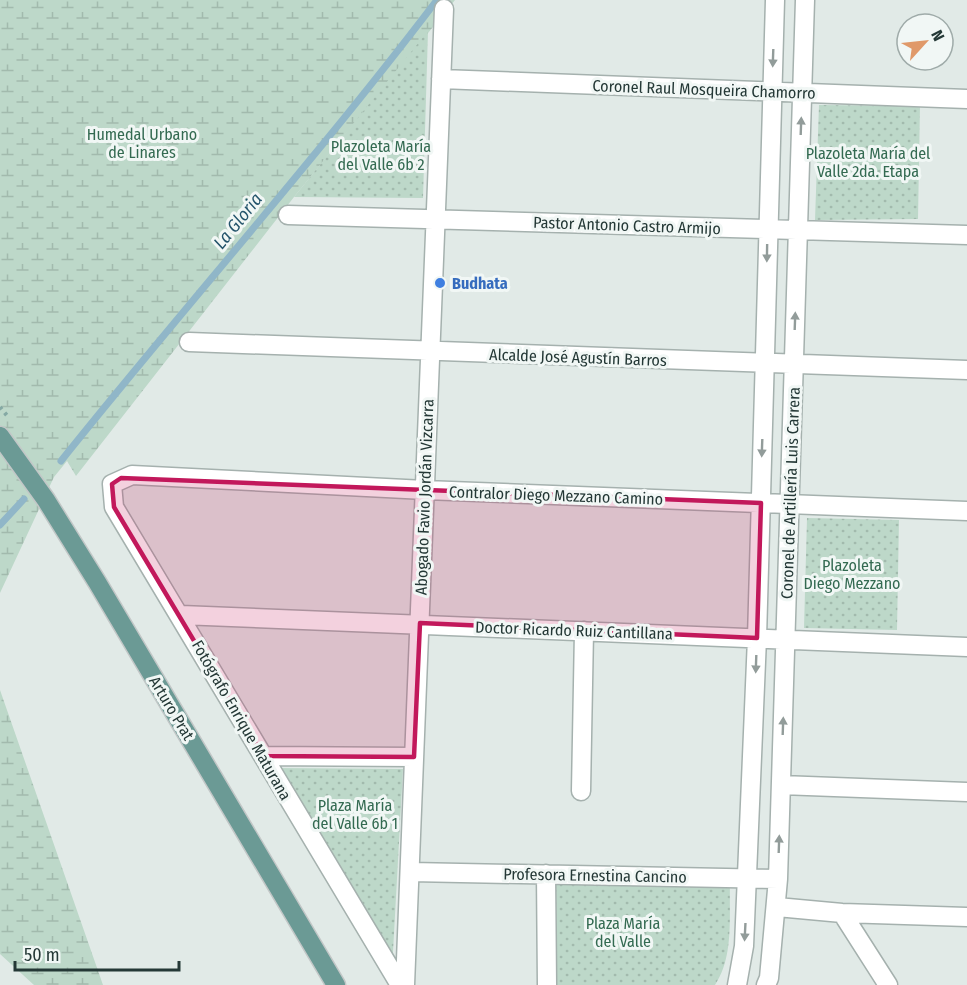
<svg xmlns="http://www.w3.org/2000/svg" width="967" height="985" font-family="'Fira Sans Condensed',sans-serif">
	<defs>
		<pattern id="wetland-marsh" width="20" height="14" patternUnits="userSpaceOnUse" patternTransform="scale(1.5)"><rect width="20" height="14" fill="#bdd8c9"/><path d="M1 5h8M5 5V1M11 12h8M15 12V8" fill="none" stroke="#a2baad"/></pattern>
		<pattern id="park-dots" width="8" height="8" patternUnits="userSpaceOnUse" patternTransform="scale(1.5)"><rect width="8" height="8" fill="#bdd8c9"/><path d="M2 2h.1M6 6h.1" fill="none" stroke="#a2baad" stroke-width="1.8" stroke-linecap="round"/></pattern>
	</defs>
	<rect width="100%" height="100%" fill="#e1eae7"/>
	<path fill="url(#wetland-marsh)" d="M 0,0 L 455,0 L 294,197 L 76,476 L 67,461 L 54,477 L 0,593 Z
		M 0,690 L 103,985 L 34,985 L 0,954 Z"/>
	<path fill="url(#park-dots)" d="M 428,31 L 423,198 L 294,197 Z
		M 819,105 L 920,106 L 918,219 L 815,220 Z
		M 807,518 L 899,520 L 897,630 L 804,628 Z
		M 275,768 L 403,769 L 392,970 Z
		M 556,878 L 730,884 C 729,917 734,957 715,985 L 557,985 Z"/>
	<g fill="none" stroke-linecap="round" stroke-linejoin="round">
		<path stroke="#90b6c8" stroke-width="7" d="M 61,461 C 185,306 317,158 437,0
			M 0,525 L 24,499"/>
		<g stroke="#a5b1ae" stroke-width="21">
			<path id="minor" d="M 441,79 L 967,99
				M 288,215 L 967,235
				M 189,342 L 967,370
				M 181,615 L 967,647
				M 263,756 L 414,757
				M 781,785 L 967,792
				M 581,791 L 584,631
				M 411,872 L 778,879
				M 546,874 L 547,985
				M 777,907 L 842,913 L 967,917
				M 842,913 L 888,985
				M 400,985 L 114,507 L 112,484 L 132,475 L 425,490 L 967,511
				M 405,985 L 444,9
				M 737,985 L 744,946 L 757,638 L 775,0
				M 766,985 L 769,978 L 778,879 L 805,0"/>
		</g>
		<g stroke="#c2c7c7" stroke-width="21">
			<path id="major" d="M 0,436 L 46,500 L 97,582 L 336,985"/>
		</g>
		<path stroke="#85a9a4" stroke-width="4" stroke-dasharray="3 4.5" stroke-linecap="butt" d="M 0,407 L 9,418"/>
		<use href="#minor" stroke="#fff" stroke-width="18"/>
		<use href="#major" stroke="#6b9a95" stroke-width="18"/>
	</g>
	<defs><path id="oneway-solid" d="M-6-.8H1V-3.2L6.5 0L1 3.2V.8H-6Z" transform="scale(1.5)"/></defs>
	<g fill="#929c9a">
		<use href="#oneway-solid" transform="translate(773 58) rotate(92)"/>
		<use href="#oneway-solid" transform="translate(801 126) rotate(-88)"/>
		<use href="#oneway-solid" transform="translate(767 253) rotate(91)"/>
		<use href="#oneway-solid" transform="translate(795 321) rotate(-88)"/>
		<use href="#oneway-solid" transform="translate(762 448) rotate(92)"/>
		<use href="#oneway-solid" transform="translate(756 664) rotate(92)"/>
		<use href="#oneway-solid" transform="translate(783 726) rotate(-88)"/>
		<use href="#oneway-solid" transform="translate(779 844) rotate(-88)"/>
		<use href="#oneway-solid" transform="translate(745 932) rotate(93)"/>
	</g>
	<path fill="#c2185b" fill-opacity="0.2" stroke="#c2185b" stroke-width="4.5" stroke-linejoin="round" d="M 121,478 L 761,503 L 757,638 L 420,623 L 414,757 L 263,756 L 114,507 L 112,484 Z"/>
	<circle fill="#3f7fe0" stroke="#f1f7f5" stroke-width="2" cx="440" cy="283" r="6"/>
	<g text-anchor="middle" stroke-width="6" stroke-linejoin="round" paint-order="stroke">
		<g font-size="16" fill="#243836" stroke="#f1f7f5">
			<text transform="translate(704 89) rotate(2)" y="6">Coronel Raul Mosqueira Chamorro</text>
			<text transform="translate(627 225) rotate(2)" y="6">Pastor Antonio Castro Armijo</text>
			<text transform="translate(578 357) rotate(2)" y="6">Alcalde José Agustín Barros</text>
			<text transform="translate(790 493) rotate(-88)" y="6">Coronel de Artillería Luis Carrera</text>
			<text transform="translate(556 495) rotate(2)" y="6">Contralor Diego Mezzano Camino</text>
			<text transform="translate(424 497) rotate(-88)" y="6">Abogado Favio Jordán Vizcarra</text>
			<text transform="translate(574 630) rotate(2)" y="6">Doctor Ricardo Ruiz Cantillana</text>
			<text transform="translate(172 708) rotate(59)" y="6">Arturo Prat</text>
			<text transform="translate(242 720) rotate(60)" y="6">Fotógrafo Enrique Maturana</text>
			<text transform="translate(595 875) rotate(1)" y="6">Profesora Ernestina Cancino</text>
		</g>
		<g font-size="16" fill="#336a51" stroke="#f1f7f5">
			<text x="142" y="140">Humedal Urbano<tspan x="142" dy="18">de Linares</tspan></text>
			<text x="381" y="152">Plazoleta María<tspan x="381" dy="18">del Valle 6b 2</tspan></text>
			<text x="868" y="159">Plazoleta María del<tspan x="868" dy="18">Valle 2da. Etapa</tspan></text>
			<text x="852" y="571">Plazoleta<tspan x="852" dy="18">Diego Mezzano</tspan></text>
			<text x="355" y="811">Plaza María<tspan x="355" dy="18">del Valle 6b 1</tspan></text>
			<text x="623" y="929">Plaza María<tspan x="623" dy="18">del Valle</tspan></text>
		</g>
		<g font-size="16" font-weight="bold" fill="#366cbe" stroke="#f1f7f5" text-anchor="start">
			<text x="452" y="289">Budhata</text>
		</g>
		<g font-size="18" font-style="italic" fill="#25556c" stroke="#f1f7f5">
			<text transform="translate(238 221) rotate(-51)" y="6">La Gloria</text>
		</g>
	</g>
	<g transform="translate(925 42) rotate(63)"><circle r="28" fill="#f1f7f5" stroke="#9faba9" stroke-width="1.5"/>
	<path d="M0-4.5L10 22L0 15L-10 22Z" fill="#e09969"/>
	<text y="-9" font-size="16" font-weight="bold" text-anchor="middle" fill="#243836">N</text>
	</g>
	<path d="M15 961v9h164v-9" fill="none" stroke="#243836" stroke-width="3"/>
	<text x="24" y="961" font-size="18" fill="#243836" stroke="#f1f7f5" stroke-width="4.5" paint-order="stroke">50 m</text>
</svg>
